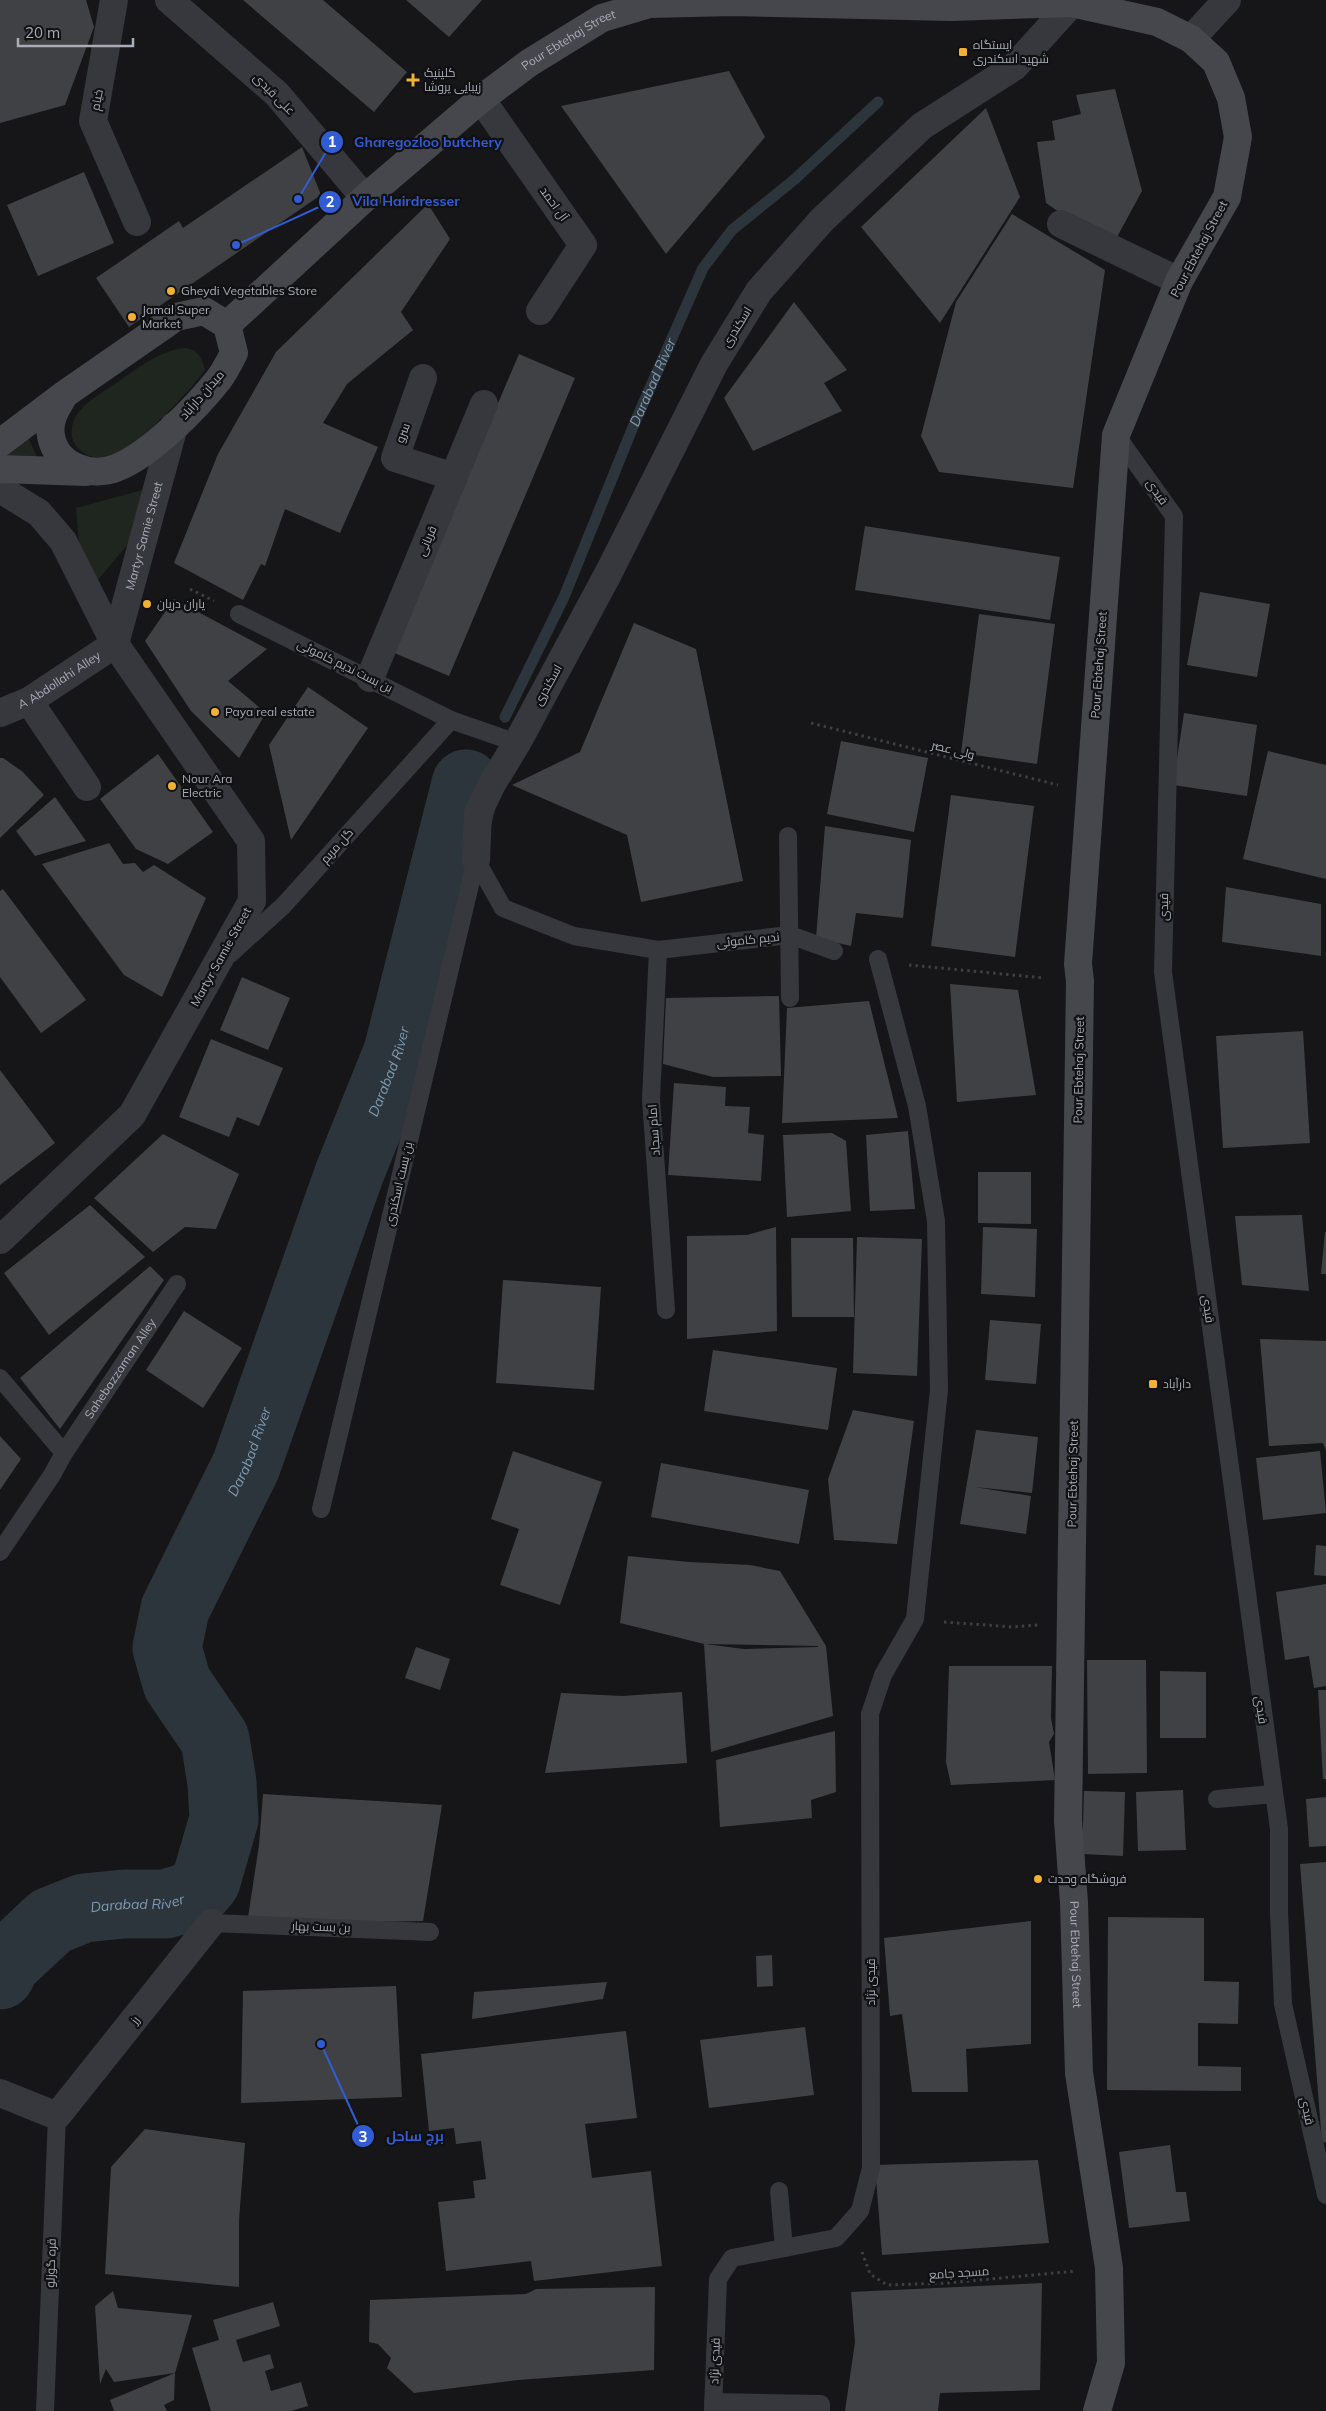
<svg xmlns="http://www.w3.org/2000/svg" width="1326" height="2411" font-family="Mulish,Cairo,sans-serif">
	<rect width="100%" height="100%" fill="#161618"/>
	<path fill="#1e261f" d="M 186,348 C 199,351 202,358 205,370 C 192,389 136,447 117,455 C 92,466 61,446 75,418 C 84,401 107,390 122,379 C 140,366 164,349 186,348 Z
		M 28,437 L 41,466 L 0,465 L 0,453 Z
		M 146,489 L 129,543 L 96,582 L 79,542 L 76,508 Z"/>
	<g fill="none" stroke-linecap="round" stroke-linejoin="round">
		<path stroke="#2c353c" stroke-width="11" id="s1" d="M 505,717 L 564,597 L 635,422 L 703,268 L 732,230 L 795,179 L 878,102"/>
		<path stroke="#2c353c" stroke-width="69" id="s2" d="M 0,1975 L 6,1963 L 51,1921 L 84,1908 L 124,1904 L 165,1904 L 193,1896 L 206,1881 L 224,1819 L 222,1783 L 215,1739 L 177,1683 L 167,1648 L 175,1609 L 246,1466 L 349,1174 L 398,1052 L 466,784"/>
	</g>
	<path fill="#404145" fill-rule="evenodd" d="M 0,0 L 86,0 L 94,27 L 65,105 L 0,123 Z
		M 243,0 L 323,0 L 407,72 L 374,112 Z
		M 406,0 L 482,0 L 449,37 Z
		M 729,71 L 765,137 L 666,254 L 561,106 Z
		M 1115,89 L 1142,191 L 1111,248 L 1046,203 L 1037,142 L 1055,140 L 1052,121 L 1081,114 L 1076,95 Z
		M 986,108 L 1020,197 L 940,323 L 861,227 Z
		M 302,147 L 321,195 L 129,327 L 96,278 L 179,221 L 183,228 Z
		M 84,172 L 114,243 L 38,276 L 7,205 Z
		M 428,204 L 450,239 L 401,312 L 413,330 L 347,384 L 323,423 L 378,447 L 340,533 L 285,509 L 265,566 L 261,564 L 243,600 L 174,563 L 218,454 L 276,352 Z
		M 1012,214 L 1105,270 L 1073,488 L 939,472 L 921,436 L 956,302 Z
		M 794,302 L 847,370 L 824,383 L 842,411 L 753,451 L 724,398 Z
		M 519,354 L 575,378 L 449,676 L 392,652 Z
		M 865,526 L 1060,557 L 1050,620 L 855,590 Z
		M 1200,592 L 1270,604 L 1257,677 L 1187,665 Z
		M 174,599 L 267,649 L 228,681 L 266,713 L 239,758 L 191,711 L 145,641 Z
		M 979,614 L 1055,624 L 1037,764 L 961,753 Z
		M 634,623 L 696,649 L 743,881 L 641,902 L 627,835 L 512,785 L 580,752 Z
		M 308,687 L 368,728 L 291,840 L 269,745 Z
		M 1184,713 L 1257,725 L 1247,796 L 1173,785 Z
		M 841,741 L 928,758 L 914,832 L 827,814 Z
		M 1268,751 L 1326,765 L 1326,879 L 1243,859 Z
		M 158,754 L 213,832 L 168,864 L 136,849 L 100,799 Z
		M 0,758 L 3,758 L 23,772 L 44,795 L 0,838 Z
		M 951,795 L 1034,806 L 1015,957 L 931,946 Z
		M 55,797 L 86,841 L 35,856 L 16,831 Z
		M 825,826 L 911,840 L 903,918 L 856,913 L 851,946 L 816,938 Z
		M 109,843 L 123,864 L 135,863 L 143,872 L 154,865 L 206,898 L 162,997 L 124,975 L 42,864 Z
		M 1226,887 L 1321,904 L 1321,956 L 1222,942 Z
		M 3,889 L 86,1000 L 41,1033 L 0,977 L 0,891 Z
		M 242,977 L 290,998 L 268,1050 L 220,1030 Z
		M 950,984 L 1018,990 L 1036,1095 L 957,1102 Z
		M 779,996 L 781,1076 L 713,1077 L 663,1064 L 666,998 Z
		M 869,1001 L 898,1118 L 782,1123 L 787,1008 Z
		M 1303,1031 L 1310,1143 L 1223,1148 L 1216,1036 Z
		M 211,1039 L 283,1068 L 259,1126 L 237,1117 L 229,1137 L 179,1117 Z
		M 0,1070 L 55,1143 L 0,1185 Z
		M 674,1083 L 726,1087 L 725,1106 L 750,1107 L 748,1133 L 764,1135 L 761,1181 L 668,1175 Z
		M 908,1131 L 915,1209 L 870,1211 L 866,1135 Z
		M 832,1133 L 846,1141 L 851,1211 L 787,1217 L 783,1135 Z
		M 163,1134 L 239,1174 L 216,1229 L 185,1227 L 153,1252 L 94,1198 Z
		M 978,1172 L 1031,1172 L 1031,1224 L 978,1223 Z
		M 90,1205 L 145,1257 L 49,1335 L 4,1273 Z
		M 1302,1215 L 1309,1291 L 1242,1285 L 1235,1216 Z
		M 776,1227 L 777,1331 L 687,1339 L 687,1236 L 747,1235 Z
		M 983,1227 L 1037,1229 L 1035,1297 L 981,1294 Z
		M 1325,1232 L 1326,1232 L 1326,1274 L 1321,1274 Z
		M 857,1237 L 922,1239 L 917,1376 L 853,1373 Z
		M 791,1238 L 853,1238 L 854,1317 L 792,1317 Z
		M 150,1266 L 164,1280 L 60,1429 L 20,1378 Z
		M 503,1280 L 601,1287 L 594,1390 L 496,1383 Z
		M 184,1311 L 242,1348 L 203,1408 L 146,1370 Z
		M 990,1320 L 1041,1324 L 1036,1384 L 985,1380 Z
		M 1260,1339 L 1326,1341 L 1326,1451 L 1323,1443 L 1269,1446 Z
		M 713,1350 L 837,1368 L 828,1430 L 704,1411 Z
		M 853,1410 L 914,1421 L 897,1544 L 834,1540 L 828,1479 Z
		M 976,1430 L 1038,1437 L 1032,1493 L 975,1487 L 1031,1496 L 1026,1534 L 960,1524 Z
		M 0,1436 L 21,1459 L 0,1490 Z
		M 513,1451 L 602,1482 L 560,1605 L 500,1585 L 519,1529 L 491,1519 Z
		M 1320,1451 L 1326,1513 L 1263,1520 L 1256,1458 Z
		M 661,1463 L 809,1490 L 799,1544 L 651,1517 Z
		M 1316,1545 L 1326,1546 L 1326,1576 L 1314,1575 Z
		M 628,1556 L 689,1562 L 750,1565 L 780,1571 L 826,1646 L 833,1716 L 711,1752 L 704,1644 L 620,1623 ZM 705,1644 L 818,1646 L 818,1647 L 744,1649 Z
		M 1326,1584 L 1326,1686 L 1314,1688 L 1309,1656 L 1285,1660 L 1276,1592 Z
		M 416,1647 L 450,1659 L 440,1690 L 405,1678 Z
		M 1087,1660 L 1146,1660 L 1147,1773 L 1088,1774 Z
		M 949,1666 L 1052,1666 L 1051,1718 L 1054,1734 L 1049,1742 L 1055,1780 L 951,1785 L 946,1762 Z
		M 1160,1671 L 1206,1672 L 1206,1738 L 1160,1738 Z
		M 1318,1690 L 1326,1690 L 1326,1779 L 1323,1779 Z
		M 682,1692 L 687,1763 L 545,1773 L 561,1693 L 622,1696 Z
		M 835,1731 L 836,1792 L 811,1800 L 812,1818 L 720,1827 L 716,1760 Z
		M 1183,1790 L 1186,1850 L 1138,1851 L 1136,1792 Z
		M 1084,1791 L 1125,1792 L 1123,1856 L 1082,1854 Z
		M 263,1794 L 442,1805 L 423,1921 L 247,1924 L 259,1845 Z
		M 1326,1797 L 1326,1846 L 1309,1847 L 1306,1799 Z
		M 1326,1862 L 1326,2142 L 1322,2143 L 1300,1864 Z
		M 1108,1917 L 1204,1918 L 1204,1981 L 1239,1982 L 1238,2024 L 1198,2023 L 1198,2066 L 1241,2067 L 1241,2091 L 1107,2090 Z
		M 1031,1921 L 1031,2044 L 966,2049 L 968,2092 L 912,2092 L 902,2014 L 890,2016 L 884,1938 Z
		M 772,1955 L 773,1986 L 757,1987 L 756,1956 Z
		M 607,1982 L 603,1999 L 472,2019 L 474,1992 Z
		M 396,1986 L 402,2097 L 241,2103 L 243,1991 Z
		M 805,2027 L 814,2095 L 709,2108 L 700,2040 Z
		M 626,2031 L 637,2118 L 585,2124 L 592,2178 L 651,2171 L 662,2266 L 534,2281 L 531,2261 L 446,2271 L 438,2202 L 475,2198 L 473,2181 L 486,2179 L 481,2141 L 456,2144 L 454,2128 L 429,2131 L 421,2054 Z
		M 145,2129 L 245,2143 L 239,2220 L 239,2287 L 105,2274 L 111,2167 Z
		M 1170,2145 L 1176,2192 L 1186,2192 L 1190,2221 L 1129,2228 L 1119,2152 Z
		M 1038,2160 L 1049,2243 L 882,2255 L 875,2165 Z
		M 1042,2283 L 1040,2390 L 940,2393 L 938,2411 L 845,2411 L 855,2342 L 851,2292 Z
		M 655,2287 L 654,2370 L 518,2380 L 414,2393 L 387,2368 L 391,2358 L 378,2344 L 369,2342 L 370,2300 L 526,2294 L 536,2289 Z
		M 113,2291 L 118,2308 L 192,2315 L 175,2373 L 174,2400 L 164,2405 L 167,2411 L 114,2411 L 110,2400 L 175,2373 L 114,2382 L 106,2369 L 100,2384 L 95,2306 Z
		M 273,2302 L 280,2326 L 236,2340 L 243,2362 L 270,2354 L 274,2368 L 265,2371 L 271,2391 L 301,2382 L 308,2406 L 291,2411 L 211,2411 L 192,2348 L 219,2340 L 213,2320 Z"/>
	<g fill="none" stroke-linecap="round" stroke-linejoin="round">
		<path stroke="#3d3f44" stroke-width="3" stroke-dasharray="2.5 4" stroke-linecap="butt" d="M 190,589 L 214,601
			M 811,723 L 1058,785
			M 909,965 L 1044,978
			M 944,1622 L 1012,1627 L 1038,1625
			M 862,2252 L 870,2274 L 887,2285 L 948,2283 L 1076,2271"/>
		<g stroke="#37383d" stroke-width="18">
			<path d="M 1116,435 L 1174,516 L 1163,972 L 1279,1829 L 1279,1913 L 1283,2004 L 1326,2195"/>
			<path d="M 239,614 L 451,720 L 517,743"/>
			<path d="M 788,836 L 790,998"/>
			<path d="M 476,860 L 503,908 L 574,936 L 658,950 L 790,935 L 834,951"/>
			<path d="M 658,950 L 651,1099 L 666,1310"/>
			<path d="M 230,954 L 283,906 L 451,720"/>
			<path id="s3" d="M 0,1378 L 64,1453 L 177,1284"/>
			<path d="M 321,1509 L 476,860"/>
			<path d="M 0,1552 L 52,1475 L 64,1453"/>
			<path d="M 1217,1799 L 1273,1794"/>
			<path d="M 211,1923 L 430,1932"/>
			<path d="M 779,2191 L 784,2248"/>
			<path d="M 713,2402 L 821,2404 L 821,2411"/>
			<path d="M 45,2411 L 57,2116"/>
			<path d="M 713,2411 L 718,2279 L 732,2258 L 836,2238 L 860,2211 L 871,2168 L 870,1714 L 883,1675 L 915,1619 L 939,1390 L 936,1221 L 917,1106 L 878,959"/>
		</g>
		<g stroke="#37383d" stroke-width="28">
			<path d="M 114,0 L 93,121 L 137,222"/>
			<path d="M 169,0 L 277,94 L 365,198"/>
			<path d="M 1191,39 L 1227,0"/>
			<path d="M 481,99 L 583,245 L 540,311"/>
			<path d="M 1061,224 L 1179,281"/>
			<path d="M 423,378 L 395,458 L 454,477"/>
			<path d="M 0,489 L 39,513 L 63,541 L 115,644 L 251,841 L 252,901 L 132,1115 L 0,1240"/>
			<path id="s4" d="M 115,644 L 174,426"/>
			<path d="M 370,678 L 484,404"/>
			<path d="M 29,701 L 87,787"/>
			<path id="s5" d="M 0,713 L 29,701 L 115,644"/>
			<path d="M 476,860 L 478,813 L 492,784 L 517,743 L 608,574 L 714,364 L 759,291 L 822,220 L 922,126 L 1014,67 L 1072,3"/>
			<path d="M 0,2093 L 57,2116 L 211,1923"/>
		</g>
		<g stroke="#45474d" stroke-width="28">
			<path id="s6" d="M 227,325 L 365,198 L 481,99 L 529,63 L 602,18 L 649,4 L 734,2 L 951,7 L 1072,3 L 1157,22 L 1191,39 L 1216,62 L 1231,98 L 1238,137 L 1227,197 L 1179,281 L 1116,435 L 1078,964 L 1080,981 L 1068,1821 L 1074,1903 L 1079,2073 L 1109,2268 L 1111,2363 L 1097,2411"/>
			<path d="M 0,443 L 65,394 L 176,317 L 204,311 L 227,325 L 234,353 C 230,361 225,371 219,379 C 197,407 150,455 116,468 C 91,478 56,466 51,436 C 48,420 57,407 65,394"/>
			<path d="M 0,469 L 86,472"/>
		</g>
	</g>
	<g fill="#f2b134" stroke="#111113" stroke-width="2">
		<rect x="958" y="47" width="10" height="10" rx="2.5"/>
		<path d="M410.5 72.5h5v5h5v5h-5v5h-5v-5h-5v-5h5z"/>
		<circle cx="171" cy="291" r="5"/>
		<circle cx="132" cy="317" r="5"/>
		<circle cx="147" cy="604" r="5"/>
		<circle cx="215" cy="712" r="5"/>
		<circle cx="172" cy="786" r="5"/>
		<rect x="1148" y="1379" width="10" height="10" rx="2.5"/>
		<circle cx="1038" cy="1879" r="5"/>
	</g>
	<g text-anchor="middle" stroke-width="4.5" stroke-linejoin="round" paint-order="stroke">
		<g font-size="12" fill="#a8adb8" stroke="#111113">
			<text dy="4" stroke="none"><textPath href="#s6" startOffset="446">Pour Ebtehaj Street</textPath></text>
			<text transform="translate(274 94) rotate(45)" y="4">علی قیدی</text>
			<text transform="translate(97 100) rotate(-80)" y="4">خیام</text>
			<text transform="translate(554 204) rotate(55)" y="4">آل احمد</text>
			<text transform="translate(1199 249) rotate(-62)" y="4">Pour Ebtehaj Street</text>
			<text transform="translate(737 327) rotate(-58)" y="4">اسکندری</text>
			<text transform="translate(202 395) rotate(-49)" y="4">میدان دارآباد</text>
			<text transform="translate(403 433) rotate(-70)" y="4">سرو</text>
			<text transform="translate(1157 492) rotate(55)" y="4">قیدی</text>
			<text dy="4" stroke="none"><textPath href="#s4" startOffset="112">Martyr Samie Street</textPath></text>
			<text transform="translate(427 541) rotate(-67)" y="4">قربانی</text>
			<text transform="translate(1099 665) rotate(-86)" y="4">Pour Ebtehaj Street</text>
			<text transform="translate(345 666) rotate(26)" y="4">بن بست ندیم کاموئی</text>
			<text dy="4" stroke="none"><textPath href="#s5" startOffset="68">A Abdollahi Alley</textPath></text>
			<text transform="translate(548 685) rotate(-61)" y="4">اسکندری</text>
			<text transform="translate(953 750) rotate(14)" y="4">ولی عصر</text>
			<text transform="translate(337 846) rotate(-48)" y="4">گل مریم</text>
			<text transform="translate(1164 907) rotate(-89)" y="4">قیدی</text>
			<text transform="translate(748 940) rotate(-6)" y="4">ندیم کاموئی</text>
			<text transform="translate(221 957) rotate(-61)" y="4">Martyr Samie Street</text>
			<text transform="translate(1079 1070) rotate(-89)" y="4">Pour Ebtehaj Street</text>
			<text transform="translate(654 1130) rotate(-94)" y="4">امام سجاد</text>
			<text transform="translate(399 1184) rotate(-77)" y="4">بن بست اسکندری</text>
			<text transform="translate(1208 1309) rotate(82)" y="4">قیدی</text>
			<text dy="4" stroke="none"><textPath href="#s3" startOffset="200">Sahebazzaman Alley</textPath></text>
			<text transform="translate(1073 1474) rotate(-89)" y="4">Pour Ebtehaj Street</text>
			<text transform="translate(1261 1710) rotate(82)" y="4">قیدی</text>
			<text transform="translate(321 1927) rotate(2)" y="4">بن بست بهار</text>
			<text dy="4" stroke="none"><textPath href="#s6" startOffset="3041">Pour Ebtehaj Street</textPath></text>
			<text transform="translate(871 1982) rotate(-90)" y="4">قیدی نژاد</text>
			<text transform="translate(135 2020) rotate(-52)" y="4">رز</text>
			<text transform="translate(1307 2111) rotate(77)" y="4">قیدی</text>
			<text transform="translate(51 2263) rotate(-88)" y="4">قره گوزلو</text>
			<text transform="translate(959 2273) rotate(-4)" y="4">مسجد جامع</text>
			<text transform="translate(715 2361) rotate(-88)" y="4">قیدی نژاد</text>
		</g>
		<g font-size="12" fill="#a8adb8" stroke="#111113" text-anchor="start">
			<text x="973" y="49">ایستگاه<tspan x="973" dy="14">شهید اسکندری</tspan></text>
			<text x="424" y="77">کلینیک<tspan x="424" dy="14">زیبایی یروشا</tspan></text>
			<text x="181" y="295">Gheydi Vegetables Store</text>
			<text x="142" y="314">Jamal Super<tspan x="142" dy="14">Market</tspan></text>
			<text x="157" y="608">یاران دریان</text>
			<text x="225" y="716">Paya real estate</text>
			<text x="182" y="783">Nour Ara<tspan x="182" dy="14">Electric</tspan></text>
			<text x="1163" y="1388">دارآباد</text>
			<text x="1048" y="1883">فروشگاه وحدت</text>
		</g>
		<g font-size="14" font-style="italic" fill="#7f9bb3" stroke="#111113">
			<text dy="5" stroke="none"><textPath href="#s1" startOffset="366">Darabad River</textPath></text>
			<text dy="5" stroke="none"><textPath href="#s2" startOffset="1109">Darabad River</textPath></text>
			<text dy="5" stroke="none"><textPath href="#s2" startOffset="704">Darabad River</textPath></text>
			<text dy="5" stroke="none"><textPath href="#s2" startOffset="164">Darabad River</textPath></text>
		</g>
	</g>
	<path fill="none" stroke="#325cd3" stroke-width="2" d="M298 199L332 142M236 245L330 202M321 2044L363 2136"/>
	<g fill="#325cd3" stroke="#111113" stroke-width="2">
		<circle cx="298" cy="199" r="5"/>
		<circle cx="236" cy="245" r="5"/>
		<circle cx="321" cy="2044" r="5"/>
		<circle cx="332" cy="142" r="12"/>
		<circle cx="330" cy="202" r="12"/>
		<circle cx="363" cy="2136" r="12"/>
	</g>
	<g font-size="15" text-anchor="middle" font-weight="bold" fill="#fff">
		<text x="332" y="147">1</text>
		<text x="330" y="207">2</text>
		<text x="363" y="2142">3</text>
	</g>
	<g font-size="14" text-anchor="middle" font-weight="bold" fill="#325cd3" stroke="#111113" stroke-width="4.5" stroke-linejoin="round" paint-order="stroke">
		<text x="428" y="147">Gharegozloo butchery</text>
		<text x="406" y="206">Vila Hairdresser</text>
		<text x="415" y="2141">برج ساحل</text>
	</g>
	<path d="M18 38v8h115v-8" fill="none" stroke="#a8adb8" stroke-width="2.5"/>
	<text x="25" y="38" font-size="15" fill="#a8adb8" stroke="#111113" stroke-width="4" paint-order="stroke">20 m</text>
</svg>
